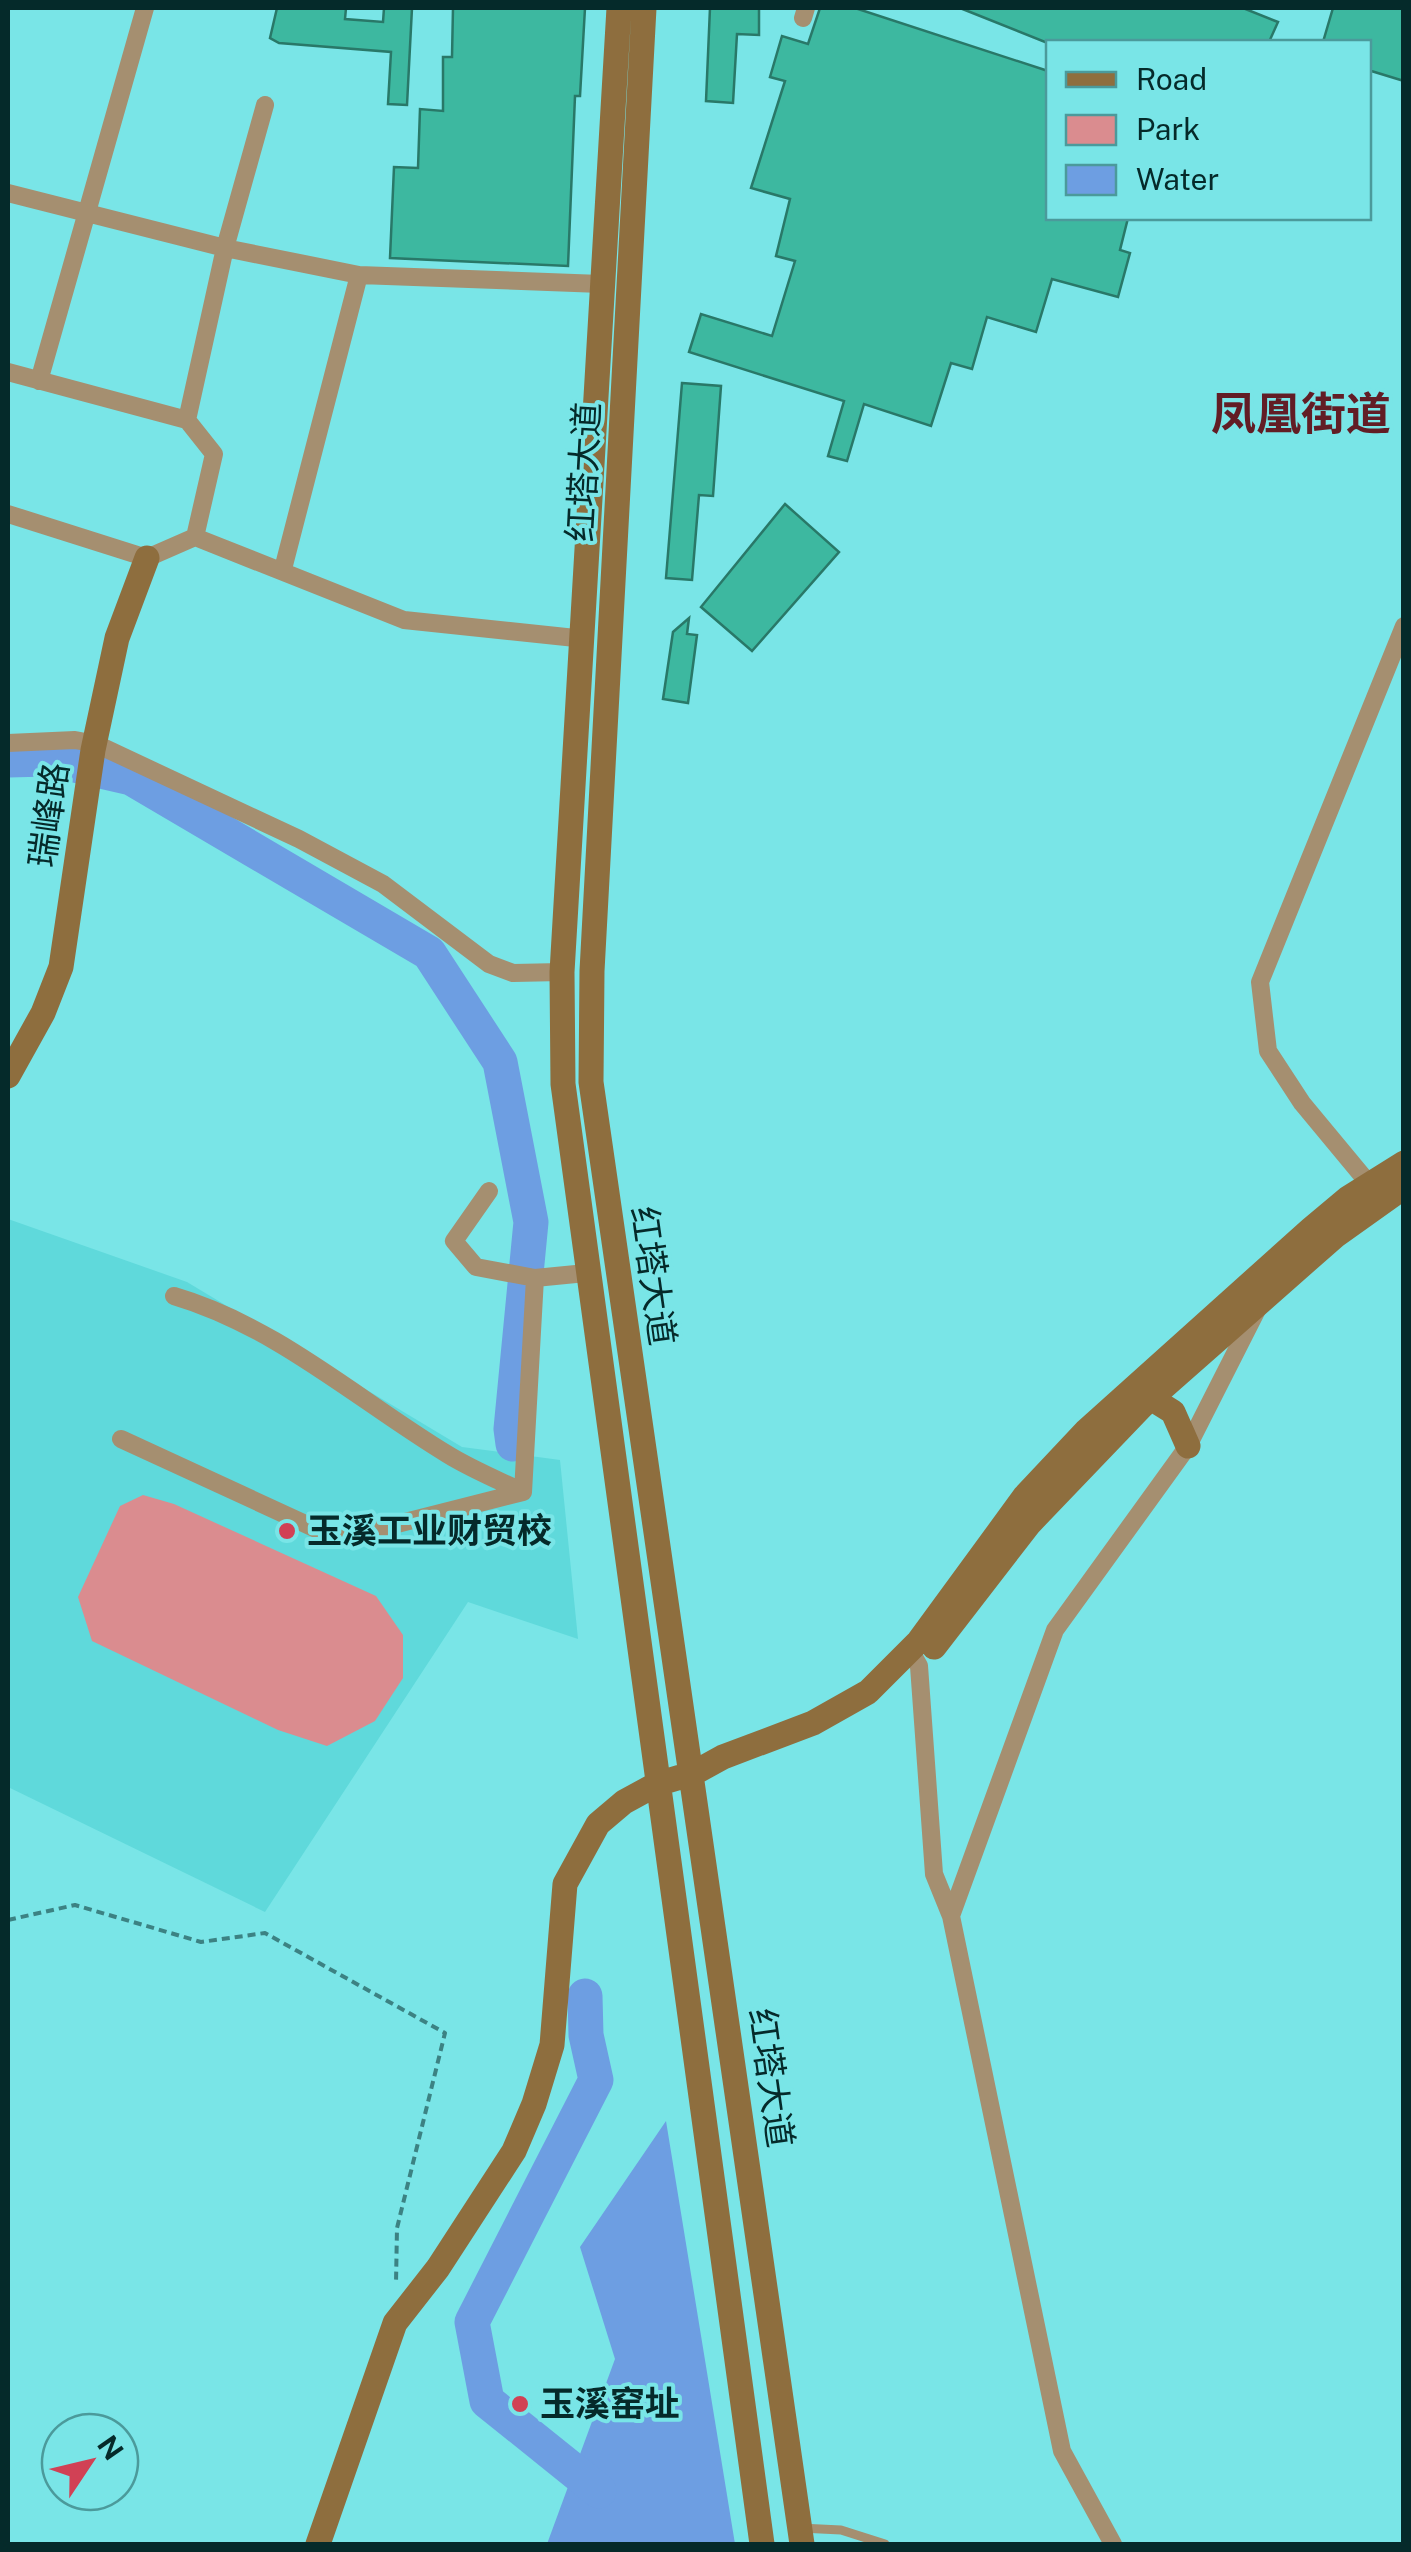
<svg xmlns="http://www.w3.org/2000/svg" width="1411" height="2552" font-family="'Public Sans','Noto Sans SC',sans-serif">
	<rect width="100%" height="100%" fill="#79e5e7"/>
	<path fill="#5fd9db" d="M 8,1219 L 187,1282 L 462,1447 L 560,1460 L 578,1639 L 468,1602 L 265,1912 L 8,1787 Z"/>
	<path fill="#da8c8f" d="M 143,1495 L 174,1504 L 376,1596 L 403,1635 L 403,1678 L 375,1721 L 327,1746 L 278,1730 L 92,1641 L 78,1597 L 120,1506 Z"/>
	<path fill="#6d9ee2" d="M 666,2121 L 735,2544 L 547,2544 L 615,2359 L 580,2247 Z"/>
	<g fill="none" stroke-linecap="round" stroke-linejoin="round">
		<path stroke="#6d9ee2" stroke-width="35" d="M 8,760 L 48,759 L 131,778 L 429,953 L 500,1062 L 531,1222 L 511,1429 L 513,1444
			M 585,1996 L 586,2035 L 596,2080 L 472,2322 L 487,2401 L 599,2491"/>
	</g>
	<path fill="#3db8a0" stroke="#297868" stroke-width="2.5" d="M 277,8 L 346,8 L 345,19 L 383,22 L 384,8 L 412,8 L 407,105 L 388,104 L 391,52 L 279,43 L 270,38 Z
		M 453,8 L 585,8 L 580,96 L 575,96 L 568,266 L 390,258 L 394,167 L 418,168 L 420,109 L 443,111 L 443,57 L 452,57 Z
		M 710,8 L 759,8 L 759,35 L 737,34 L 733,103 L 706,101 Z
		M 820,8 L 855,8 L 1048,71 L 1048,218 L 1128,218 L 1120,250 L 1130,253 L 1118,297 L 1052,279 L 1036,332 L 987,317 L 972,369 L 951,363 L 931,426 L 864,404 L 847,461 L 828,456 L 844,401 L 689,352 L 701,314 L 772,336 L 795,261 L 776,256 L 790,199 L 751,188 L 785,81 L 770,77 L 782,36 L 808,44 Z
		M 960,8 L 1243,8 L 1278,22 L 1269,42 L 1045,42 Z
		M 1333,8 L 1404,8 L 1404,81 L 1368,70 L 1368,42 L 1323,42 Z
		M 682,383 L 721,386 L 713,496 L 699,495 L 692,580 L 666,578 Z
		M 785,504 L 839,552 L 752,651 L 701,607 Z
		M 689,618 L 687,634 L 697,635 L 688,703 L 663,699 L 673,632 Z"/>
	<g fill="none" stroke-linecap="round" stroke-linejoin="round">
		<path stroke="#3c8283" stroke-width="4" stroke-dasharray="8 5" stroke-linecap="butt" d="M 8,1920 L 75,1905 L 201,1942 L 265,1933 L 445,2033 L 397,2228 L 396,2283"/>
		<path stroke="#a58f70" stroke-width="9" d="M 800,2528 L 841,2530 L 885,2544"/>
		<path stroke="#a58f70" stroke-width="18" d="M 803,18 L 806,8
			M 8,193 L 225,248 L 359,275 L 601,284
			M 8,372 L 187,420
			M 39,381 L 145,8
			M 8,514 L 147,558 L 195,537 L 214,454 L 187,420 L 225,248 L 265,105
			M 195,537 L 404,620 L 585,639
			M 283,569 L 359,275
			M 8,743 L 75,740 L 96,744 L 299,839 L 383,884 L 489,964 L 513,973 L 562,972
			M 489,1191 L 454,1241 L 476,1267 L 535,1278 L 586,1273
			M 1375,1191 L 1302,1103 L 1268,1051 L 1260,982 L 1404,626
			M 174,1296 C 276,1326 358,1400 447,1454 C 471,1469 498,1480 523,1492 L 535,1278
			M 121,1439 L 338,1539 L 523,1492
			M 910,1650 L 919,1666 L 934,1874 L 951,1916
			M 1113,2544 L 1062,2451 L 951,1916 L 1055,1630 L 1188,1446 L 1258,1308"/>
		<path stroke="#8e6e3e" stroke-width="25" d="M 619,8 L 562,972 L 563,1084 L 762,2544
			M 644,8 L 592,971 L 591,1082 L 802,2544
			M 8,1076 L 43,1013 L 61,967 L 93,750 L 117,638 L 147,558
			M 1141,1392 L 1173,1412 L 1188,1446
			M 934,1647 L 1029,1524 L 1142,1406 L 1335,1236 L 1404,1187
			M 318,2544 L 395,2323 L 438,2268 L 514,2151 L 534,2104 L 552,2045 L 565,1884 L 598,1824 L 624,1802 L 657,1784 L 694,1773 L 723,1757 L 813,1723 L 868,1692 L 919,1641 L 1025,1496 L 1086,1431 L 1311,1229 L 1348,1198 L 1404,1163"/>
	</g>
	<g fill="#d14155" stroke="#79e5e7" stroke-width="4">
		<circle cx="287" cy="1531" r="10"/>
		<circle cx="520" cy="2404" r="10"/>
	</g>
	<g text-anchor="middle" stroke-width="8" stroke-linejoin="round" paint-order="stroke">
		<g font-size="35" fill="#052a2a" stroke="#79e5e7">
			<text transform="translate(584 472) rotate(-87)" y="12">红塔大道</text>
			<text transform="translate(49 815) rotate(-82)" y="12">瑞峰路</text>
			<text transform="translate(653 1276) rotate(82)" y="12">红塔大道</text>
			<text transform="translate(771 2078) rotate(82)" y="12">红塔大道</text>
		</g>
		<g font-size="35" font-weight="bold" fill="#052a2a" stroke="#79e5e7" text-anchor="start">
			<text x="307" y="1543">玉溪工业财贸校</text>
			<text x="540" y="2416">玉溪窑址</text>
		</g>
		<g font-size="45" font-weight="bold" fill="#621d25" stroke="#79e5e7">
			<text x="1301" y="430">凤凰街道</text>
		</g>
	</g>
	<rect width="1411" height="2552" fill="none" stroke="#052a2a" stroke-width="20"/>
	<rect x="1046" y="40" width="325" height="180" fill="#79e5e7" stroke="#4b9a9b" stroke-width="2.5"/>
	<rect x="1066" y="72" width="50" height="15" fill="#8e6e3e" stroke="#4b9a9b" stroke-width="2.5"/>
	<text x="1136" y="90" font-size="30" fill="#052a2a">Road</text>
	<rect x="1066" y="115" width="50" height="30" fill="#da8c8f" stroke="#4b9a9b" stroke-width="2.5"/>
	<text x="1136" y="140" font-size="30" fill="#052a2a">Park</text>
	<rect x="1066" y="165" width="50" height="30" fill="#6d9ee2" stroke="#4b9a9b" stroke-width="2.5"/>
	<text x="1136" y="190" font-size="30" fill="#052a2a">Water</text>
	<g transform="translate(90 2462) rotate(55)"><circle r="48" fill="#79e5e7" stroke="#4b9a9b" stroke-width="2.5"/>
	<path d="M0-8L18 38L0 25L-18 38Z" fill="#d14155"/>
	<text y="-15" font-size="28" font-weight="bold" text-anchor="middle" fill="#052a2a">N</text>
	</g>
</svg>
